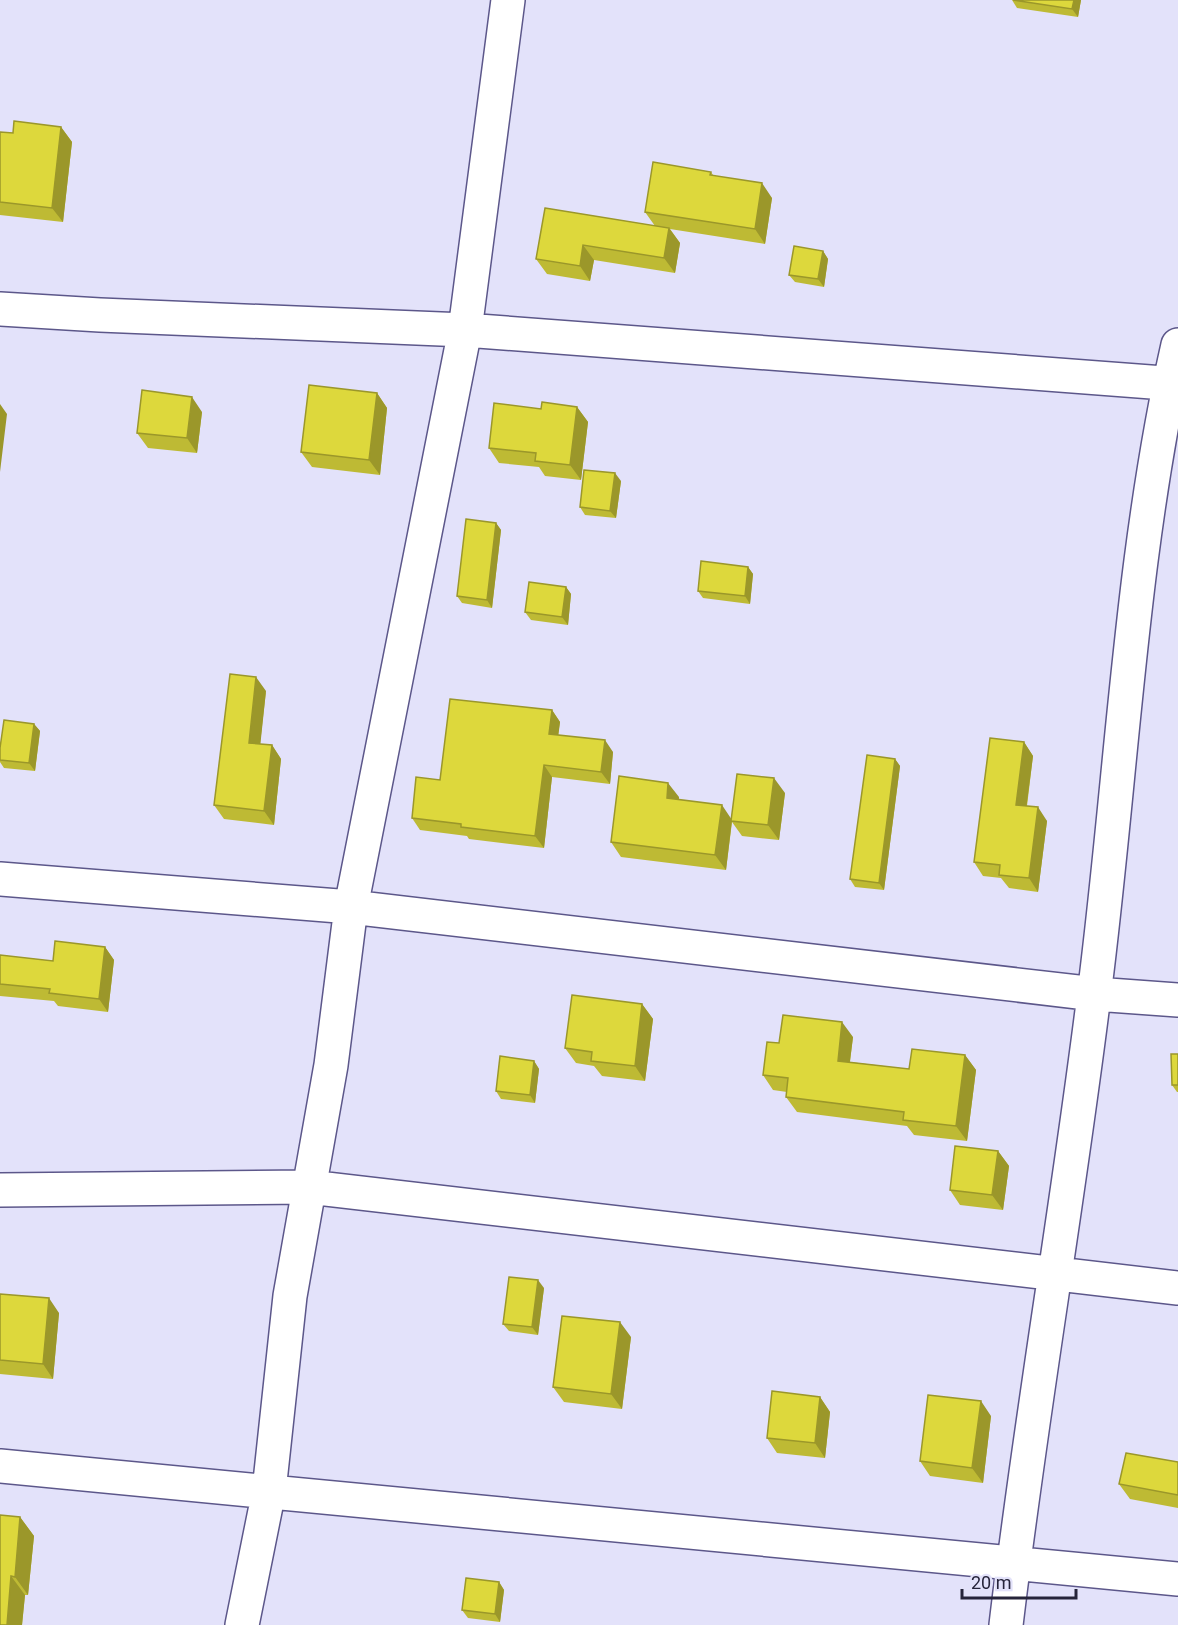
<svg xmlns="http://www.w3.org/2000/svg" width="1178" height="1625" font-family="Roboto,sans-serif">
	<rect width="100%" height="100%" fill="#e3e2fa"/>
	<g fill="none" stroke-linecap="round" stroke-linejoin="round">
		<g stroke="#5c578a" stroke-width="36">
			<path id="minor" d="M 0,309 L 100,315 L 465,330 L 1178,384
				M 0,879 L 351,907 L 1095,994 L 1178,1000
				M 0,1190 L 309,1187 L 1178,1288
				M 0,1466 L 1178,1579
				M 242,1625 L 269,1491 L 290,1296 L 331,1065 L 351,907 L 465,330 L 508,0
				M 1006,1625 C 1031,1414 1068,1205 1094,995 C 1122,778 1130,558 1178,345"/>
		</g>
		<use href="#minor" stroke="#fff" stroke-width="33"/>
	</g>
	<path fill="#beba34" d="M 1012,0 L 1081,0 L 1078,17 L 1017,8 Z
		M 61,127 L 72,142 L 63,222 L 0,215 L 0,132 L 13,133 Z
		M 711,172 L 713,175 L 772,198 L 765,244 L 670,229 L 680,243 L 675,273 L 594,260 L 590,281 L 547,274 L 536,259 L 545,208 L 655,226 L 645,212 Z
		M 823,251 L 828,259 L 824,287 L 795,282 L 789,275 Z
		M 377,393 L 387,408 L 380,475 L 312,467 L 301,452 Z
		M 577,407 L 588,422 L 581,480 L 545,476 L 539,467 L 499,463 L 489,448 L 541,409 Z
		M 202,412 L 197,453 L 148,448 L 137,433 Z
		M 621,481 L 616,518 L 585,515 L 580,507 Z
		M 496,523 L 501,530 L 492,608 L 462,603 L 457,596 Z
		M 748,567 L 753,574 L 750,604 L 703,598 L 698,591 Z
		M 566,587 L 571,594 L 568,625 L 531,620 L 525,612 Z
		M 266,691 L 260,744 L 272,745 L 281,759 L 274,825 L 224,819 L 214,805 Z
		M 552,710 L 560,722 L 558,735 L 613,752 L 610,784 L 552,777 L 544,848 L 469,839 L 467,836 L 420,830 L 412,818 L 440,780 Z
		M 34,724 L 40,731 L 35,771 L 4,768 L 0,762 L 0,748 Z
		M 1024,742 L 1033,756 L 1027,806 L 1047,821 L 1038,892 L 1009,888 L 1001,878 L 983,876 L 974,862 Z
		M 895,759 L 900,766 L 884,890 L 855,887 L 850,879 Z
		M 785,793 L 779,840 L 742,836 L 732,822 L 726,870 L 621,857 L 611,842 L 679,797 L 679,800 L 731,819 Z
		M 105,947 L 114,960 L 108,1012 L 58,1006 L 54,1001 L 0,996 L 0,955 L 53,961 Z
		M 642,1004 L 653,1019 L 645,1081 L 602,1076 L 594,1066 L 576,1063 L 565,1048 Z
		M 853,1037 L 850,1062 L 909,1069 L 965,1055 L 976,1070 L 967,1141 L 914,1135 L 907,1126 L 797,1112 L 786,1097 L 787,1092 L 773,1090 L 763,1075 L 779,1043 Z
		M 1178,1054 L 1178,1092 L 1177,1092 L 1172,1085 Z
		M 534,1061 L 539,1069 L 535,1103 L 501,1099 L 496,1091 Z
		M 998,1151 L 1009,1166 L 1003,1210 L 960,1205 L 950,1190 Z
		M 544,1288 L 538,1335 L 509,1331 L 503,1324 Z
		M 0,1294 L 59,1313 L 53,1379 L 0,1374 Z
		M 631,1337 L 622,1409 L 564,1402 L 553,1387 Z
		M 820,1397 L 830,1412 L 825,1458 L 777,1453 L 767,1438 Z
		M 991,1416 L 983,1483 L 930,1476 L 920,1461 Z
		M 1178,1462 L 1178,1508 L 1130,1499 L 1119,1484 Z
		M 20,1517 L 34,1536 L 28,1595 L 25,1595 L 22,1625 L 0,1625 Z
		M 499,1582 L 504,1590 L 500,1622 L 468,1618 L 462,1610 Z"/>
	<path fill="#9b972a" d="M 1074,0 L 1081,0 L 1078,17 L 1072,9 Z
		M 61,127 L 72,142 L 63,222 L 52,208 Z
		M 762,183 L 772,198 L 765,244 L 755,229 Z
		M 669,228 L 680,243 L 675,273 L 664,258 Z
		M 583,245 L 594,260 L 590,281 L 580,266 Z
		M 823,251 L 828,259 L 824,287 L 818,279 Z
		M 377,393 L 387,408 L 380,475 L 369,460 Z
		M 192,397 L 202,412 L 197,453 L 187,438 Z
		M 0,404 L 7,414 L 0,472 Z
		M 577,407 L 588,422 L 581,480 L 570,465 Z
		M 615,473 L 621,481 L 616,518 L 610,511 Z
		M 496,523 L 501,530 L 492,608 L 487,600 Z
		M 748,567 L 753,574 L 750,604 L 745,596 Z
		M 566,587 L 571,594 L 568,625 L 562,617 Z
		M 256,677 L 266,691 L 259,757 L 249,743 Z
		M 552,710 L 560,722 L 557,746 L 549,734 Z
		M 34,724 L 40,731 L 35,771 L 29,763 Z
		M 605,740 L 613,752 L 610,784 L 601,772 Z
		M 1024,742 L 1033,756 L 1025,818 L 1016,805 Z
		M 272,745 L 281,759 L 274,825 L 264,811 Z
		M 895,759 L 900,766 L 884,890 L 879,883 Z
		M 544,765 L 552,777 L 544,848 L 535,836 Z
		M 774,778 L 785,793 L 779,840 L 768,825 Z
		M 668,783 L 679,797 L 677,813 L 667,798 Z
		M 722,805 L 732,820 L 726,870 L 715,855 Z
		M 1038,807 L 1047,821 L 1038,892 L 1029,878 Z
		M 105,947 L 114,960 L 108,1012 L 99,999 Z
		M 642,1004 L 653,1019 L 645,1081 L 635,1066 Z
		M 842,1022 L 853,1037 L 848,1076 L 838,1061 Z
		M 965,1055 L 976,1070 L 967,1141 L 956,1126 Z
		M 534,1061 L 539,1069 L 535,1103 L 530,1095 Z
		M 998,1151 L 1009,1166 L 1003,1210 L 992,1195 Z
		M 538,1280 L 544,1288 L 538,1335 L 532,1327 Z
		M 49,1298 L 59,1313 L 53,1379 L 43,1364 Z
		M 620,1322 L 631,1337 L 622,1409 L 611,1394 Z
		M 820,1397 L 830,1412 L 825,1458 L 815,1443 Z
		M 981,1401 L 991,1416 L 983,1483 L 972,1468 Z
		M 20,1517 L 34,1536 L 28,1595 L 15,1577 Z
		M 11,1576 L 25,1595 L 22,1625 L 7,1625 Z
		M 499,1582 L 504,1590 L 500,1622 L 495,1614 Z"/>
	<path fill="#ddd83c" stroke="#9b972a" stroke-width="1.5" d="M 1013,0 L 1074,0 L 1072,9 Z
		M 14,121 L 61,127 L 52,208 L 0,202 L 0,132 L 13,133 Z
		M 653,162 L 711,172 L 710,175 L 762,183 L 755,229 L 645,212 Z
		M 545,208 L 669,228 L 664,258 L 583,245 L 580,266 L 536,259 Z
		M 794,246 L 823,251 L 818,279 L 789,275 Z
		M 309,385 L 377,393 L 369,460 L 301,452 Z
		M 142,390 L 192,397 L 187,438 L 137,433 Z
		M 542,402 L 577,407 L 570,465 L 535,461 L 536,453 L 489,448 L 494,403 L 541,409 Z
		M 584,470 L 615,473 L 610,511 L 580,507 Z
		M 466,519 L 496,523 L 487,600 L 457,596 Z
		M 701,561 L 748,567 L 745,596 L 698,591 Z
		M 529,582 L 566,587 L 562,617 L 525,612 Z
		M 230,674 L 256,677 L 249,743 L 272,745 L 264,811 L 214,805 Z
		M 450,699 L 552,710 L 549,734 L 605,740 L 601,772 L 544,765 L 535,836 L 461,827 L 461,824 L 412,818 L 416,777 L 440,780 Z
		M 4,720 L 34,724 L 29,763 L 0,760 L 0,748 Z
		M 990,738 L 1024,742 L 1016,805 L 1038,807 L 1029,878 L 999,875 L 1000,865 L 974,862 Z
		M 867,755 L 895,759 L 879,883 L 850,879 Z
		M 737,774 L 774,778 L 768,825 L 731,821 Z
		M 619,776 L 668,783 L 667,798 L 722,805 L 715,855 L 611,842 Z
		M 55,941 L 105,947 L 99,999 L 49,993 L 50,989 L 0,984 L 0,955 L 53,961 Z
		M 572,995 L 642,1004 L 635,1066 L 591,1061 L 592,1052 L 565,1048 Z
		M 783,1015 L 842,1022 L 838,1061 L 909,1069 L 912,1049 L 965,1055 L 956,1126 L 903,1120 L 904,1112 L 786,1097 L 788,1078 L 763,1075 L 767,1042 L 779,1043 Z
		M 1171,1054 L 1178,1054 L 1178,1085 L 1172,1085 Z
		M 500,1056 L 534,1061 L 530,1095 L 496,1091 Z
		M 955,1146 L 998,1151 L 992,1195 L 950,1190 Z
		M 509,1277 L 538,1280 L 532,1327 L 503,1324 Z
		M 0,1294 L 49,1298 L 43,1364 L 0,1360 Z
		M 562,1316 L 620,1322 L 611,1394 L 553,1387 Z
		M 772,1391 L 820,1397 L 815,1443 L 767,1438 Z
		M 928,1395 L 981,1401 L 972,1468 L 920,1461 Z
		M 1126,1453 L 1178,1462 L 1178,1495 L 1119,1484 Z
		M 0,1515 L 20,1517 L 15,1577 L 11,1576 L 7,1625 L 0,1625 Z
		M 466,1578 L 499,1582 L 495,1614 L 462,1610 Z"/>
	<path d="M962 1589v9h114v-9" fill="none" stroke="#26243a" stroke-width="3"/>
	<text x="971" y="1589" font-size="18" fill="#26243a" stroke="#e3e2fa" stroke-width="4.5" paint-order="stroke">20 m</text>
</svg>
